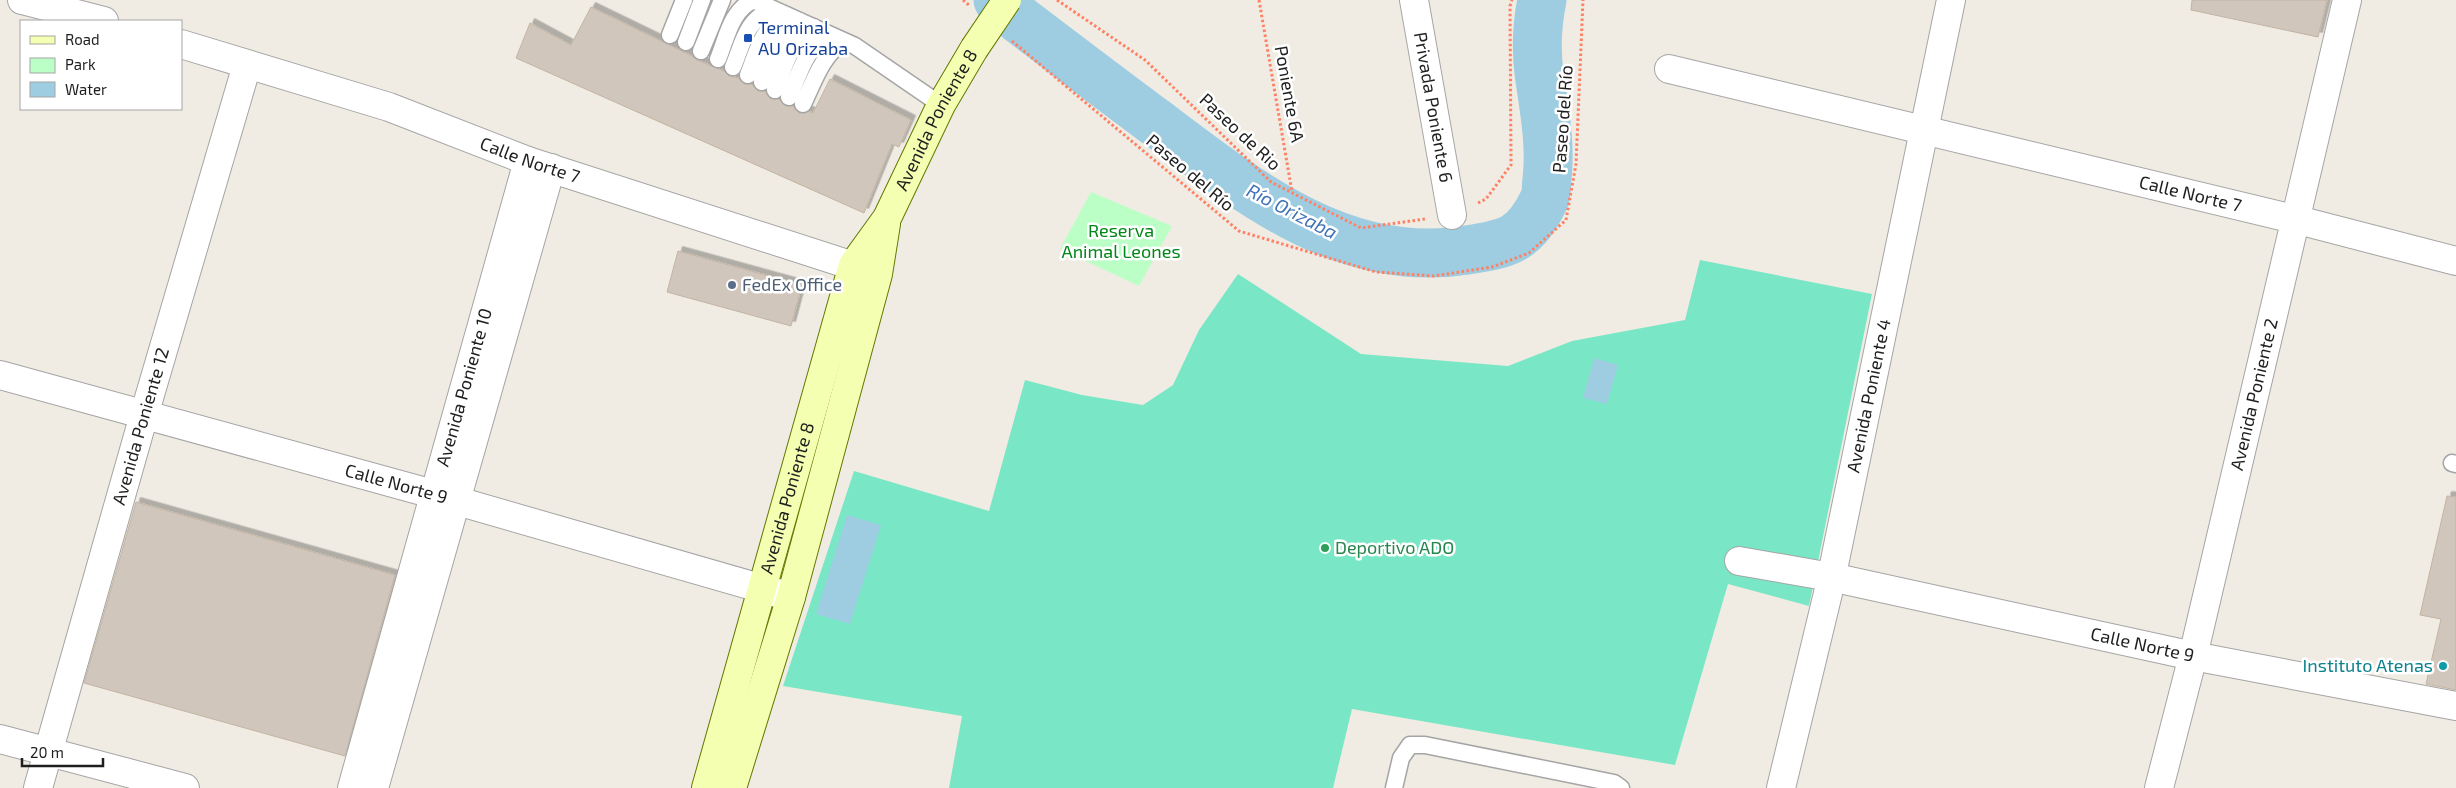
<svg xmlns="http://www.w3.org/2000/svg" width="2456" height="788" font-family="'Exo 2',sans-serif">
	<defs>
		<filter id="shadow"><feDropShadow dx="4.5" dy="-4.5" stdDeviation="0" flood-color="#0004"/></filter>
	</defs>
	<rect width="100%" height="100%" fill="#f0ece3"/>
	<path fill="#bbffc6" d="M 1091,192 L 1172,226 L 1139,286 L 1060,249 Z"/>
	<path fill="#79e7c5" d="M 1700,260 L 1872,294 L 1809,606 L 1728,584 L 1675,765 L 1352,709 L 1333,788 L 949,788 L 962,716 L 783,686 L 854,471 L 989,511 L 1025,380 L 1082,395 L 1143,405 L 1173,385 L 1199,330 L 1238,274 L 1361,354 L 1508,366 L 1572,341 L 1685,320 Z"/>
	<path fill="#9ecde2" d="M 1594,358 L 1618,365 L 1607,404 L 1583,398 Z
		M 847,515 L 881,525 L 850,624 L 816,614 Z"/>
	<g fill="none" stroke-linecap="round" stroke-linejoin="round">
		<path stroke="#9ecde2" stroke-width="49" d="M 998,0 L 1020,20 C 1066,55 1112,90 1158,124 C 1248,192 1346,270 1467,250 C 1508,244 1525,240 1544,200 C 1547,194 1546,186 1547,179 C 1551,143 1544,109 1539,73 C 1536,49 1537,24 1542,0"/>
	</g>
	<path fill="#d0c6bb" stroke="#c3b4a3" filter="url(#shadow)" d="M 2192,0 L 2327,0 L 2318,37 L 2191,10 Z
		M 591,7 L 692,56 L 697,60 L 724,71 L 729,76 L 739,78 L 744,84 L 752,84 L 758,91 L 765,91 L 771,99 L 779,99 L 786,106 L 793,106 L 799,113 L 809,111 L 813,113 L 830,79 L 911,120 L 899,147 L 892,144 L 864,213 L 516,58 L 530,23 L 571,45 Z
		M 678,251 L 802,285 L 791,326 L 667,292 Z
		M 2447,496 L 2456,497 L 2456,690 L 2426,684 L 2441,619 L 2420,615 Z
		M 136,502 L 395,575 L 345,756 L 84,683 Z"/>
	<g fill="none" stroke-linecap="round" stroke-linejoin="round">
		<g stroke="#a5a5a5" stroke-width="19">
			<path id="lane" d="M 753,0 L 855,46 L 941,105
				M 670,35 L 684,0
				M 686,42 L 702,0
				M 701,51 L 722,0
				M 718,59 C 727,37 731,10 754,0
				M 733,67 C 743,43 746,19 773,9
				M 748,75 C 758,50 761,28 787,15
				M 762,82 C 772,57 775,34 800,21
				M 775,90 C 785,66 790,40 814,27
				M 789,97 C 799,74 806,48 828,34
				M 803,104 C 814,81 822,55 844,41
				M 2452,463 L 2456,464
				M 1394,788 L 1401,758 L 1410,745 L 1425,745 L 1614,783 L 1621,788"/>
		</g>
		<g stroke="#a5a5a5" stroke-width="30">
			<g id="street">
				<path d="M 22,0 L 104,21"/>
				<path id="s1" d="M 1414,0 L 1452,215"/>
				<path id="s2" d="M 181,44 L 389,107 L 528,161 L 875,273"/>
				<path id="s3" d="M 1669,69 L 2294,219 L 2456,261"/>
				<path id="s4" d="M 0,375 L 433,494 L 791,597"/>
				<path id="s5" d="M 1739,561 L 1831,577 L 2193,656 L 2456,706"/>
				<path d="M 0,739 L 185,788"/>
				<path id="s6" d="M 38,788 L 144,415 L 247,65"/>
				<path id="s7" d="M 352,788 L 528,161"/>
				<path d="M 374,788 L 551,168"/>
				<path id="s8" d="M 1781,788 L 1829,589 L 1951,0"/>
				<path id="s9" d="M 2159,788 L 2193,656 L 2347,0"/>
			</g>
		</g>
		<g stroke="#627900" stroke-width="30">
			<g id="secondary">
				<path id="s10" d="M 706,788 L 853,265 L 887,218 L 941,105 L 974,49"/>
				<path d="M 732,788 L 791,597 L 878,274 L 886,224"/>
			</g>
		</g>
		<path stroke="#ff8164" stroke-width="3" stroke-dasharray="2.5 2.5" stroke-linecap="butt" d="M 963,0 L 970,6
			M 1057,0 L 1145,60 L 1271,182 L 1361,228 L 1425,219
			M 1259,0 L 1292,192
			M 1012,41 L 1239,231 L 1376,272 L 1434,276 L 1492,267 L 1529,253 L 1566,220 L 1576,164 L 1583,0
			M 1478,203 L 1486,199 L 1511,165 L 1510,6 L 1512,0"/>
		<use href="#lane" stroke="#fff" stroke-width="16"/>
		<use href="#street" stroke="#fff" stroke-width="28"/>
		<use href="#secondary" stroke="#f5ffb1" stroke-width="28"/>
		<g stroke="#627900" stroke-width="30" stroke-linecap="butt">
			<path id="secondary-bridge" d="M 974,49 L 1007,0"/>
		</g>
		<use href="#secondary-bridge" stroke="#f5ffb1" stroke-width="28"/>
	</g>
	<rect fill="#1a4fb4" stroke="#fff" stroke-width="2" x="743" y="33" width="10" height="10" rx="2.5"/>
	<circle fill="#5c6f8a" stroke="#fff" stroke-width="2" cx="732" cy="285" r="5"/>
	<circle fill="#2e9e5b" stroke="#fff" stroke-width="2" cx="1325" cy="548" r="5"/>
	<circle fill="#0f9aa8" stroke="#fff" stroke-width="2" cx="2443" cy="666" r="5"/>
	<g text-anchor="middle" stroke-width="5" stroke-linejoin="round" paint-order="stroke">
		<g font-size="18" fill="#164399" stroke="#fff" text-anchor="start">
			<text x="758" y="34">Terminal<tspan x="758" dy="21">AU Orizaba</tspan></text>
		</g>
		<g font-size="18" fill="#1e1e1e" stroke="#fff">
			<text transform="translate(1289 94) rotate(80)" y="6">Poniente 6A</text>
			<text dy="6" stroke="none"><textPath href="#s1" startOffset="109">Privada Poniente 6</textPath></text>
			<text transform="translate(1563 119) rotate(-86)" y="6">Paseo del Río</text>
			<text dy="6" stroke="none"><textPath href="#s10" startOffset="711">Avenida Poniente 8</textPath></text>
			<text transform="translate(1240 132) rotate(43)" y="6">Paseo de Rio</text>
			<text dy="6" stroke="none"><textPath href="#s2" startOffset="368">Calle Norte 7</textPath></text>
			<text transform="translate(1190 173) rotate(40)" y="6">Paseo del Río</text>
			<text dy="6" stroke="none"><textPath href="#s3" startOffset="536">Calle Norte 7</textPath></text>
			<text dy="6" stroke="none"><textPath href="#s7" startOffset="416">Avenida Poniente 10</textPath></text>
			<text dy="6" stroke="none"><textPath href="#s9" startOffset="405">Avenida Poniente 2</textPath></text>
			<text dy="6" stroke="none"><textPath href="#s8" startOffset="402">Avenida Poniente 4</textPath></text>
			<text dy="6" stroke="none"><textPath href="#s6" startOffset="376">Avenida Poniente 12</textPath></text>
			<text dy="6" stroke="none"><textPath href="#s4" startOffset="411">Calle Norte 9</textPath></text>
			<text dy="6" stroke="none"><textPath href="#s10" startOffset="301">Avenida Poniente 8</textPath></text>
			<text dy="6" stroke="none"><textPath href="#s5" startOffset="412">Calle Norte 9</textPath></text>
		</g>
		<g font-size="18" fill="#018717" stroke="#fff">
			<text x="1121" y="237">Reserva<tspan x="1121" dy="21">Animal Leones</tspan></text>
		</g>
		<g font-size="18" fill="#4e5e75" stroke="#fff" text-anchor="start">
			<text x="742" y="291">FedEx Office</text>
		</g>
		<g font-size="18" fill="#27864d" stroke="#fff" text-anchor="start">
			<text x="1335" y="554">Deportivo ADO</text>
		</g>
		<g font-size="18" fill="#0d838f" stroke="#fff" text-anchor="end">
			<text x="2433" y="672">Instituto Atenas</text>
		</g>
		<g font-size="19" font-style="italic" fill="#4172b7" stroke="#fff">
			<text transform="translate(1292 211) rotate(27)" y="7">Río Orizaba</text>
		</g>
	</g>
	<rect x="20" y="20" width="162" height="90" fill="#ffffff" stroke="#a5a5a5"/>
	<rect x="30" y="36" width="25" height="8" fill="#f5ffb1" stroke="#a5a5a5"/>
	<text x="65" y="45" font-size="15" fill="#1e1e1e">Road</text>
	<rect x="30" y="58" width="25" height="15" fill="#bbffc6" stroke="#a5a5a5"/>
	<text x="65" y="70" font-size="15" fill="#1e1e1e">Park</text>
	<rect x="30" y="82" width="25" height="15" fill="#9ecde2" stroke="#a5a5a5"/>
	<text x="65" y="95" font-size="15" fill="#1e1e1e">Water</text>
	<path d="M22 758v8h81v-8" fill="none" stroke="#1e1e1e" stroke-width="2.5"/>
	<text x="30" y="758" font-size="15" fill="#1e1e1e" stroke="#ffffff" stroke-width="4" paint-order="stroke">20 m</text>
</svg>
